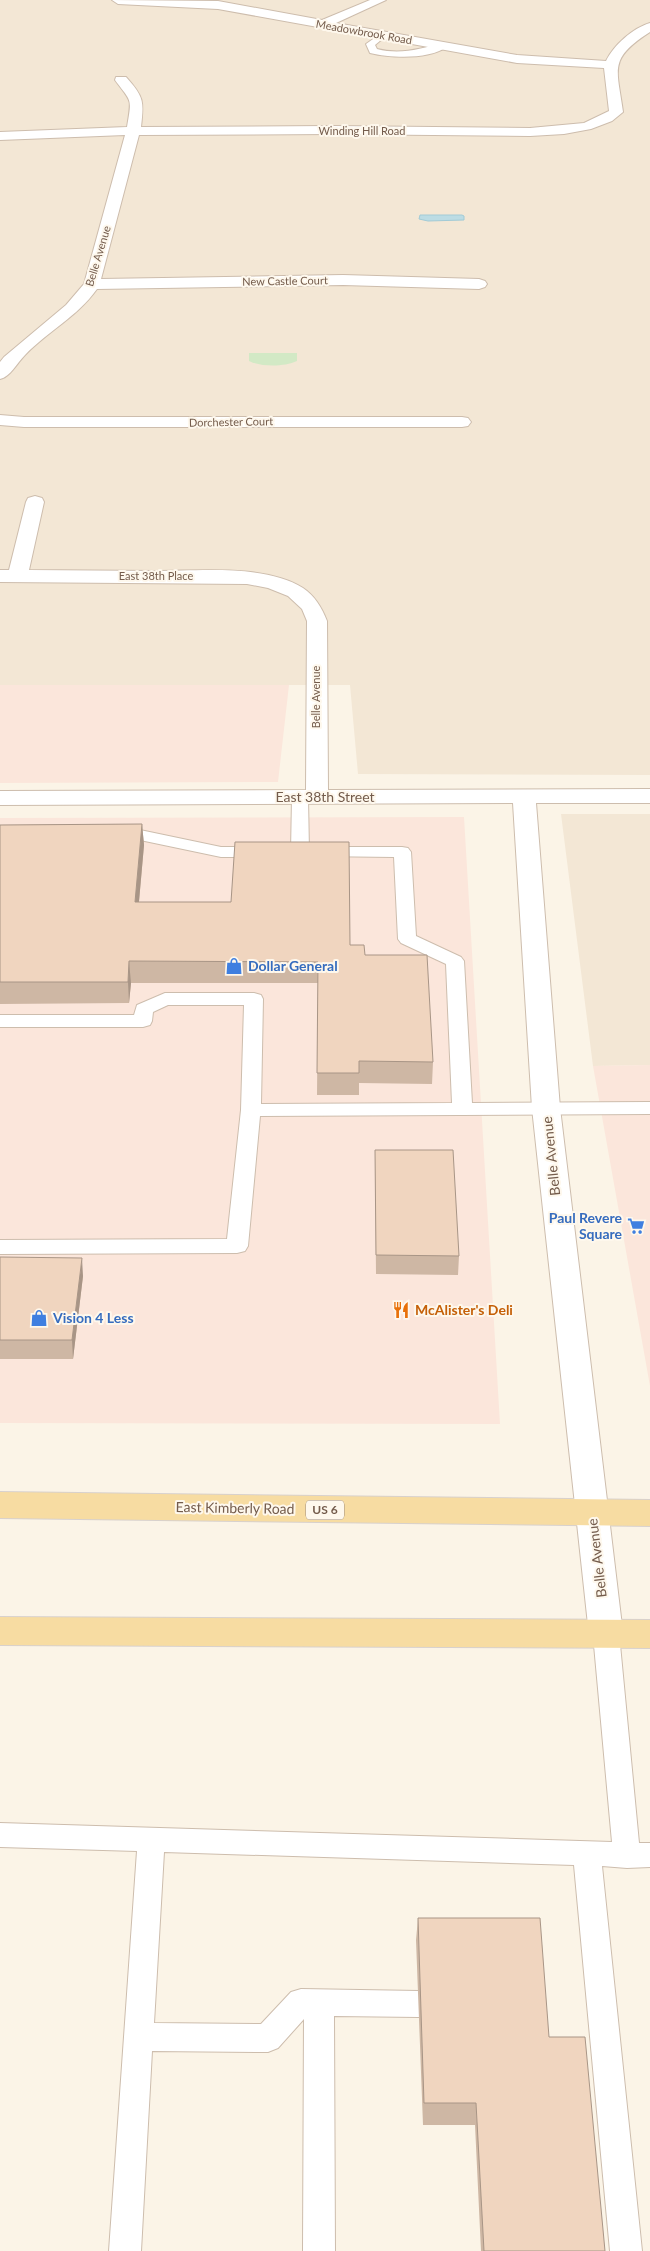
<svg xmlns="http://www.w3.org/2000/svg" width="650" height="2251" font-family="Lato,sans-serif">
	<rect width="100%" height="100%" fill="#fbf4e7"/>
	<path fill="#f3e7d5" d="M 0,0 L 650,0 L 650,775 L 358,774 L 350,685 L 0,685 Z
		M 561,814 L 650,814 L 650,1065 L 593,1066 Z"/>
	<path fill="#fbe6db" d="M 0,685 L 289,685 L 278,782 L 0,783 Z
		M 464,817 L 500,1424 L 0,1423 L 0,818 Z
		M 650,1065 L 650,1386 L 593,1066 Z"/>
	<path fill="#d2e9c5" d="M 249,353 L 297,353 L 297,361 C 284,367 261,367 249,361 Z"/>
	<path fill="#bcdce4" stroke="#a2cbd6" d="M 420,215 L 462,215 L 464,216 L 464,220 L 428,221 L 419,219 Z"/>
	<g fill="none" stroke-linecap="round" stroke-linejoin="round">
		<g stroke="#cdbdad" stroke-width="2">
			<path id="service" d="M 383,32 L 387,35 L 375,45 L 377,49 C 400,55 420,49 443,43 L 448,46 C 430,60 391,58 370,53 L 366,44 Z
				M 300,792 L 306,793 L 308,797 L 309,852 L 306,856 L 294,856 L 291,852 L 292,797 L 294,793 Z
				M 115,830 L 140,830 L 221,847 L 262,847 L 268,848 L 271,852 L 268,856 L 262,857 L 221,857 L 140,840 L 109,839 L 106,835 L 109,831 Z
				M 321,847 L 402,847 L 408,848 L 411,852 L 416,936 L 461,957 L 464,961 L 472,1103 L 650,1102 L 650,1114 L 260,1116 L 248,1246 L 245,1251 L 237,1253 L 0,1254 L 0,1240 L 227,1239 L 241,1110 L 244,1005 L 168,1005 L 153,1012 L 152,1021 L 150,1025 L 143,1027 L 0,1027 L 0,1015 L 134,1015 L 137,1005 L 165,993 L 254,993 L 261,995 L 263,999 L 261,1104 L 452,1103 L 446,964 L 401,943 L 398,939 L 394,857 L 315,856 L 312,852 L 315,848 Z
				M 606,1624 L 615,1627 L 619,1634 L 639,1843 L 650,1843 L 650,1867 L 627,1868 L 602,1866 L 642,2251 L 610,2251 L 574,1865 L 164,1852 L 154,2023 L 261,2024 L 291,1992 L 301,1989 L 419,1991 L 429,1994 L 433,2004 L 429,2014 L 419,2017 L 334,2016 L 335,2251 L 303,2251 L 304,2019 L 278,2048 L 268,2052 L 152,2051 L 141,2251 L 109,2251 L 137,1851 L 0,1847 L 0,1823 L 612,1842 L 593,1634 L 597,1627 Z"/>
		</g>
		<g stroke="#cdbdad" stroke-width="2">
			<path id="minor" d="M 112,0 L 218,1 L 322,20 L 370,0 L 386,0 L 336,23 L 517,55 L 606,61 C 614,45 633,28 650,23 L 650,32 C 608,59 617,68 623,112 L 612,121 L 591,129 L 564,134 L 530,136 L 331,134 L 139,135 L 101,279 L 343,275 L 479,279 L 485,281 L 487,284 L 485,287 L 479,289 L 343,285 L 97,289 C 77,317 48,331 25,355 C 17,363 10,377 0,379 L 0,362 L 4,357 L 66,305 L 84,284 L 125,135 L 0,140 L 0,132 L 127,127 C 132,97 132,103 115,80 L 116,77 L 126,77 C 144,97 144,101 141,127 L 331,126 L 530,128 L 584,123 L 609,111 L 604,68 L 517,63 L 218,9 L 118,4 Z
				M 0,415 L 24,417 L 462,417 L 468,418 L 471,422 L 468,426 L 462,427 L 24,427 L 0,425 Z
				M 35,496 L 42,498 L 44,502 L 29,570 C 71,570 114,571 156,571 C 199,571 265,564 303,588 C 315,596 322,608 327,621 L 328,790 L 650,789 L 650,803 L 536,803 L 560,1108 L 623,1634 L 618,1644 L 606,1648 L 594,1644 L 589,1634 L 532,1108 L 513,803 L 0,805 L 0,791 L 306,790 L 307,621 L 302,609 L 288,596 L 268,588 L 247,584 L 0,582 L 0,570 L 9,570 L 26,502 L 28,498 Z"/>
		</g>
		<g stroke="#d8d1cd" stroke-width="2">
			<path id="primary" d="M 0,1492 L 650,1500 L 650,1526 L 0,1518 Z
				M 0,1617 L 650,1620 L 650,1648 L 0,1645 Z"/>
		</g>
		<use href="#service" fill="#fff" fill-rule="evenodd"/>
		<use href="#minor" fill="#fff" fill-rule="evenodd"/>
		<use href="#primary" fill="#f7dca2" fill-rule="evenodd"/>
	</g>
	<path fill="#ceb7a4" d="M 142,824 L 144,845 L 139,902 L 350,945 L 365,955 L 433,1062 L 432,1084 L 359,1083 L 359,1095 L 317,1095 L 318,983 L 131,983 L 129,1003 L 0,1004 L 0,825 Z
		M 375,1150 L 459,1256 L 458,1275 L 376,1274 Z
		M 0,1257 L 83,1276 L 73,1359 L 0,1359 Z
		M 418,1918 L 549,2037 L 605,2251 L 481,2251 L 475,2125 L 423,2125 L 416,1940 Z"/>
	<path fill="#a89586" d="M 142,824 L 144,845 L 137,923 L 135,902 Z
		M 129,961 L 131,983 L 129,1003 L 128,982 Z
		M 82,1258 L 83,1276 L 73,1359 L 72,1340 Z"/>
	<path fill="#f0d5bf" stroke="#a89586" d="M 142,824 L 135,902 L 231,902 L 235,842 L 349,842 L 350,945 L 364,945 L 365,955 L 427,955 L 433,1062 L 359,1061 L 359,1073 L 317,1073 L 318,962 L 129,961 L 128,982 L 0,982 L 0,825 Z
		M 375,1150 L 453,1150 L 459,1256 L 376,1255 Z
		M 0,1257 L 82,1258 L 72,1340 L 0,1340 Z
		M 418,1918 L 540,1918 L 549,2037 L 585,2037 L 605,2251 L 484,2251 L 476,2103 L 424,2103 Z"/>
	<defs>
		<g id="shop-bare" transform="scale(1.35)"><path d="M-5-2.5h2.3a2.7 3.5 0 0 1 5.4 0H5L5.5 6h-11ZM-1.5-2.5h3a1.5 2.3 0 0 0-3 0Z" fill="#3f7fe0" stroke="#fef8ed" stroke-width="2.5" paint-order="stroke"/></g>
		<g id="supermarket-bare" transform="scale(1.35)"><path d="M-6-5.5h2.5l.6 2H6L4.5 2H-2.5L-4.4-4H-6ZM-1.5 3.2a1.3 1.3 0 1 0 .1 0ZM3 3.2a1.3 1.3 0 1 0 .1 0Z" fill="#3f7fe0" stroke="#fef8ed" stroke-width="2.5" paint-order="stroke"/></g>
		<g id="restaurant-bare" transform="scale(1.35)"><path d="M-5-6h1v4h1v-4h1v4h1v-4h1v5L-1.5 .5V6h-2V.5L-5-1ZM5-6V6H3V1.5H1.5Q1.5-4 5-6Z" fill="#e8710a" stroke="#fef8ed" stroke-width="2.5" paint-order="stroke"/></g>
	</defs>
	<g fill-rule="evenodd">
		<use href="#shop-bare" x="234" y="966"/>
		<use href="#supermarket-bare" x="636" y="1226"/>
		<use href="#restaurant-bare" x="401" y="1310"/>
		<use href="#shop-bare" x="39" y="1318"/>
	</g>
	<g text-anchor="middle" stroke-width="4" stroke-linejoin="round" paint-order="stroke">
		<g font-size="11" fill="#745c4c" stroke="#fef8ed">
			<text transform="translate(364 32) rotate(10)" y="4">Meadowbrook Road</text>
			<text x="362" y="135">Winding Hill Road</text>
			<text transform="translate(98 256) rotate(-73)" y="4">Belle Avenue</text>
			<text transform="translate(285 281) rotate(-1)" y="4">New Castle Court</text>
			<text transform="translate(231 422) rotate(-1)" y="4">Dorchester Court</text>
			<text x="156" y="580">East 38th Place</text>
			<text transform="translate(316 697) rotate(-90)" y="4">Belle Avenue</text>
		</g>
		<rect fill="#fef8ed" stroke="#9d8b7c" stroke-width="1" x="306" y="1500.5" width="38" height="19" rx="4"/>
		<g font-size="12" font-weight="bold" fill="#745c4c">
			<text x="325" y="1514">US 6</text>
		</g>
		<g font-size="14" fill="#745c4c" stroke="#fef8ed">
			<text x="325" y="802">East 38th Street</text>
			<text transform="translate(551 1156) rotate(-96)" y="5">Belle Avenue</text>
			<text transform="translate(235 1508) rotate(1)" y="5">East Kimberly Road</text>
			<text transform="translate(597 1558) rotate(-97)" y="5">Belle Avenue</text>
		</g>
		<g font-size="14" font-weight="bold" fill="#366cbe" stroke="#fef8ed" text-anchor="start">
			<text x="248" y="971">Dollar General</text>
			<text x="622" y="1223" text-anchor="end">Paul Revere<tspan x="622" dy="16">Square</tspan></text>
			<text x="53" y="1323">Vision 4 Less</text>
		</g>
		<g font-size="14" font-weight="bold" fill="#c56008" stroke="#fef8ed" text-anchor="start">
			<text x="415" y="1315">McAlister's Deli</text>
		</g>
	</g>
</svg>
